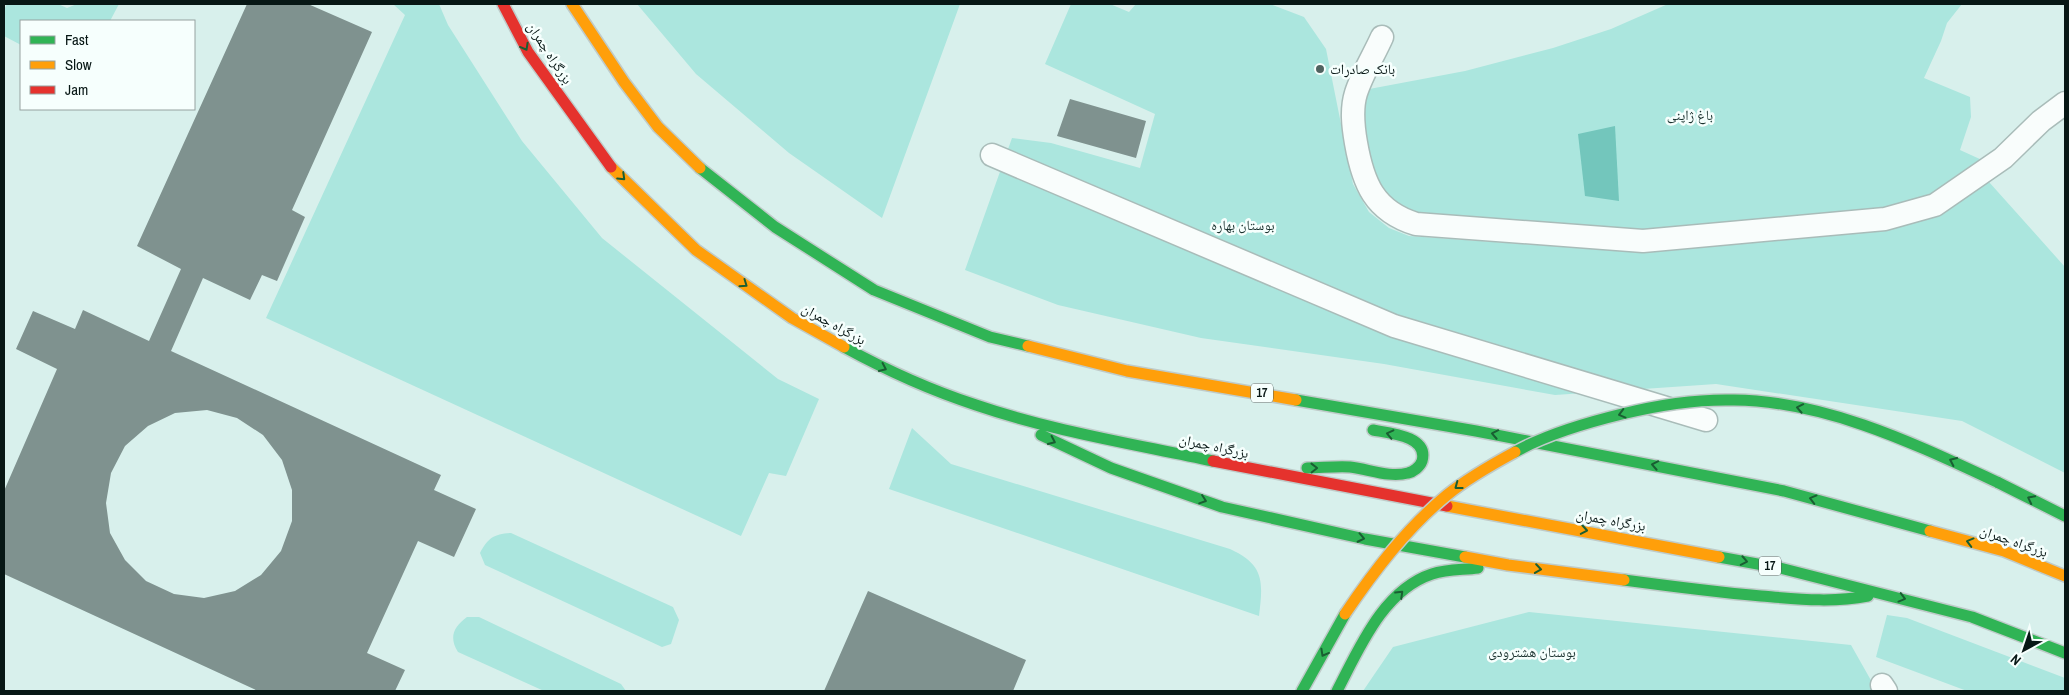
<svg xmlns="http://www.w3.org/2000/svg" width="2069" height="695" font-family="'Archivo Narrow','Noto Naskh Arabic',sans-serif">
	<rect width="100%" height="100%" fill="#d8f0ec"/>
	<path fill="#abe6de" d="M 7,4 L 58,4 L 67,8 L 77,4 L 119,4 L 110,21 L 21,21 L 21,45 L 4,36 L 4,10 Z
		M 393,4 L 439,4 L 448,25 L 522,141 L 602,238 L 778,379 L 819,399 L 786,476 L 769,473 L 741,536 L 266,318 L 405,15 Z
		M 637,4 L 960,4 L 882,218 L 789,153 L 696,74 Z
		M 1071,4 L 1110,4 L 1129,12 L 1136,4 L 1270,4 L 1304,17 L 1326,49 L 1353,184 L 1369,212 L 1389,228 L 1409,236 L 1624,251 L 1667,250 L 1799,234 L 1943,212 L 1989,182 L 2065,267 L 2065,473 L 1962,421 L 1716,384 L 1555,395 L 1384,364 L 1201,338 L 1058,305 L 965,270 L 1012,138 L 1051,143 L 1140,168 L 1155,114 L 1045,64 Z
		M 1668,4 L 1962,4 L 1947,23 L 1941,41 L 1924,78 L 1970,97 L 1971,117 L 1960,150 L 1982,160 L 1920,206 L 1814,214 L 1637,233 L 1412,215 L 1394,210 L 1364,169 L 1364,90 L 1465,71 L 1553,48 L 1611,29 Z
		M 912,428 L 951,464 L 1230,549 C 1265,565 1263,582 1259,616 L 889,489 Z
		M 511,533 L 673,607 L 679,620 L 671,644 L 662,647 L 485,565 L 480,553 C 488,538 494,534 511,533 Z
		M 1529,612 L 1851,645 L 1877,691 L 1363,691 L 1393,647 Z
		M 1887,615 L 1907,618 L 2065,678 L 2065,691 L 1967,691 L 1876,657 Z
		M 467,617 L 479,617 L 621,684 L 626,691 L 544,691 L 458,652 C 449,638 453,627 467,617 Z"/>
	<path fill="#73c6bc" d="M 1615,126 L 1619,201 L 1585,196 L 1578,134 Z"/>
	<path fill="#7f928f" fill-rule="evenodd" d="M 247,4 L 308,4 L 372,32 L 292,210 L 305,217 L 277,281 L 262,275 L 250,300 L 203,278 L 171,351 L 441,475 L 434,490 L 476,509 L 454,557 L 418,541 L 367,653 L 405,670 L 395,691 L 258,691 L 4,574 L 4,491 L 57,369 L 16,349 L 33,311 L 75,329 L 83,310 L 149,341 L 181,269 L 137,246 ZM 207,410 L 237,418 L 263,435 L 282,460 L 292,490 L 292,521 L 281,551 L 261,575 L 235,591 L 204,598 L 174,594 L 146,581 L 125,560 L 110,533 L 106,503 L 111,473 L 125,446 L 148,426 L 175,413 Z
		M 1070,99 L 1146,121 L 1136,158 L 1057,136 Z
		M 868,591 L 1026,660 L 1013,691 L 824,691 Z"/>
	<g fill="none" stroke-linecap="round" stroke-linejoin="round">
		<g stroke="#a9bcb9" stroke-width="25">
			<path id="street" d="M 1382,37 C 1374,55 1362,74 1356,93 C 1351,109 1353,126 1356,143 C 1363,183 1374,211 1416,224 L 1643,241 L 1885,219 L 1935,205 L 2003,158 L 2041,121 L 2065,103
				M 992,155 L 1394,326 L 1706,420
				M 1882,685 L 1886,691"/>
		</g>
		<g stroke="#bfcbc9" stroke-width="14">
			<path id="fast" d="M 700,168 L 775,227 L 874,290 L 990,337 L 1028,346
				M 844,347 C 886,370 930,390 976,405 C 1052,431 1134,444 1213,461
				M 1296,400 L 1476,431 L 1784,491 L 1930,531
				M 1041,435 L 1111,468 L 1222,507 L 1365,539 L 1465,557
				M 1307,468 C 1321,468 1336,466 1350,467 C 1369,469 1389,478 1408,473 C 1413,472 1420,467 1422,461 C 1429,436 1389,433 1373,430
				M 1997,482 L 2065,516
				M 1719,557 L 1780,568 L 1972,617 L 2065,653
				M 1624,580 C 1669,586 1715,592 1761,596 C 1797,599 1832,603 1868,596
				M 1302,691 L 1345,614
				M 1337,691 C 1359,649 1383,590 1432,574 C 1447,569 1463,570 1478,568"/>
		</g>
		<g stroke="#bfcbc9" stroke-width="14">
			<path id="slow" d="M 572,4 L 624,82 L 658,127 L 700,168
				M 611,167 L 696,250 L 792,318 L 844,347
				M 1028,346 L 1127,371 L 1296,400
				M 1447,506 L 1719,557
				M 1930,531 L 2004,551 L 2065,576
				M 1465,557 L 1508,565 L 1624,580"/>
		</g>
		<g stroke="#bfcbc9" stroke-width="14">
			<path id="jam" d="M 503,4 L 528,52 L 611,167
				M 1213,461 L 1447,506"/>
		</g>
		<use href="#street" stroke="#f9fdfc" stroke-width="22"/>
		<use href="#fast" stroke="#30b455" stroke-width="11"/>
		<use href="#slow" stroke="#ff9f0a" stroke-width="11"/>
		<use href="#jam" stroke="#e5322d" stroke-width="11"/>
		<g stroke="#bfcbc9" stroke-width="14" stroke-linecap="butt">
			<path id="fast-bridge" d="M 1515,452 C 1547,434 1585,423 1622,414 C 1658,405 1696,399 1734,400 C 1827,401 1915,444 1997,482"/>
		</g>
		<g stroke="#bfcbc9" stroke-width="14" stroke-linecap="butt">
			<path id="slow-bridge" d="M 1345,614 C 1374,571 1406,529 1447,495 C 1468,478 1491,465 1515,452"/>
		</g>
		<use href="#fast-bridge" stroke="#30b455" stroke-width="11"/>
		<use href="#slow-bridge" stroke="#ff9f0a" stroke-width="11"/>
	</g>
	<defs><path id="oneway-chevron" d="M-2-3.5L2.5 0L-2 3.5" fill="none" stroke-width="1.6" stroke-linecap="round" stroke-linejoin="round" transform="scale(1.25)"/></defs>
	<g stroke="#195e32">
		<use href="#oneway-chevron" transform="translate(525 47) rotate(61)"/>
		<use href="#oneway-chevron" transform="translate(622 177) rotate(44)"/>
		<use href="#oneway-chevron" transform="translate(744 284) rotate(35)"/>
		<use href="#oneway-chevron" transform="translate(883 368) rotate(25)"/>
		<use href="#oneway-chevron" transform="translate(1800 408) rotate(-169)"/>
		<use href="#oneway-chevron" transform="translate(1622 414) rotate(165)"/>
		<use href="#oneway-chevron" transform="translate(1390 434) rotate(-167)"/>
		<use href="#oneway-chevron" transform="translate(1495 434) rotate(-169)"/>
		<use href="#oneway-chevron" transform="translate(1052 441) rotate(25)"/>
		<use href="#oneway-chevron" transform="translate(1953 461) rotate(-155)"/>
		<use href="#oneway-chevron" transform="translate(1655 465) rotate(-169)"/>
		<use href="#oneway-chevron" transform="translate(1314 468) rotate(-1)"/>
		<use href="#oneway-chevron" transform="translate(1458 486) rotate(143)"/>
		<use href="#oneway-chevron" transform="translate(1813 499) rotate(-165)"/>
		<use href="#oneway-chevron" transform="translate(2031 499) rotate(-153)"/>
		<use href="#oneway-chevron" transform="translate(1203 500) rotate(19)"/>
		<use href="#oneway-chevron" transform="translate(1584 530) rotate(10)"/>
		<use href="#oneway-chevron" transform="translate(1361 538) rotate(12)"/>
		<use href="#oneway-chevron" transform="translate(1970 542) rotate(-165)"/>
		<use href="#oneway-chevron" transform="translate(1744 561) rotate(11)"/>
		<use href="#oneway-chevron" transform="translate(1538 569) rotate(8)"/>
		<use href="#oneway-chevron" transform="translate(1400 594) rotate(-44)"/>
		<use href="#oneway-chevron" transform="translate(1902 598) rotate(15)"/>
		<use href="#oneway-chevron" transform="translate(1324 653) rotate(119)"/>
	</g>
	<circle fill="#506360" stroke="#f6fffd" stroke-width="2" cx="1320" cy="69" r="5"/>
	<g text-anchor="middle" stroke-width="5" stroke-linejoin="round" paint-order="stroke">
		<g fill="#f6fffd" stroke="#4f5d5b" stroke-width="1">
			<rect x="1251" y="383.5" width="22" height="19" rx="4"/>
			<rect x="1759" y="556.5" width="22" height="19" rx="4"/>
		</g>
		<g font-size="12" font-weight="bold" fill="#071715">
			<text x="1262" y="397">17</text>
			<text x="1770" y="570">17</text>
		</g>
		<g font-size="14" fill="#071715" stroke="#f6fffd">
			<text transform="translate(550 53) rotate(57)" y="5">بزرگراه چمران</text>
			<text transform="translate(834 324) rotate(29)" y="5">بزرگراه چمران</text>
			<text transform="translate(1214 446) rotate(12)" y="5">بزرگراه چمران</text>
			<text transform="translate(1611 520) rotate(10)" y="5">بزرگراه چمران</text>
			<text transform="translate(2014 541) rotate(19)" y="5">بزرگراه چمران</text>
		</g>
		<g font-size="14" fill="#071715" stroke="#f6fffd" text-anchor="start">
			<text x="1330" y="74">بانک صادرات</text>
		</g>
		<g font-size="14" fill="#19312e" stroke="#f6fffd">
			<text x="1690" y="120">باغ ژاپنی</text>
			<text x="1243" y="230">بوستان بهاره</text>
			<text x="1532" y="657">بوستان هشترودی</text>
		</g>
	</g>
	<rect width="2069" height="695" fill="none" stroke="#071715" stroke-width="10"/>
	<rect x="20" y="20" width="175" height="90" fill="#f6fffd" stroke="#96a2a0"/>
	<rect x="30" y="36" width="25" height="8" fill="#30b455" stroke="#96a2a0"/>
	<text x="65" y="45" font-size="15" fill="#071715">Fast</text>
	<rect x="30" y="61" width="25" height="8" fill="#ff9f0a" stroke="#96a2a0"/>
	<text x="65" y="70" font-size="15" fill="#071715">Slow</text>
	<rect x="30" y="86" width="25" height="8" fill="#e5322d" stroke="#96a2a0"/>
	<text x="65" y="95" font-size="15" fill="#071715">Jam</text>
	<g transform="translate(2024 650) rotate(220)" stroke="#f6fffd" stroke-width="4" paint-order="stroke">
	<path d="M0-4L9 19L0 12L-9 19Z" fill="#071715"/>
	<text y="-8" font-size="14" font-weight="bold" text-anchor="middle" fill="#071715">N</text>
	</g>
</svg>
